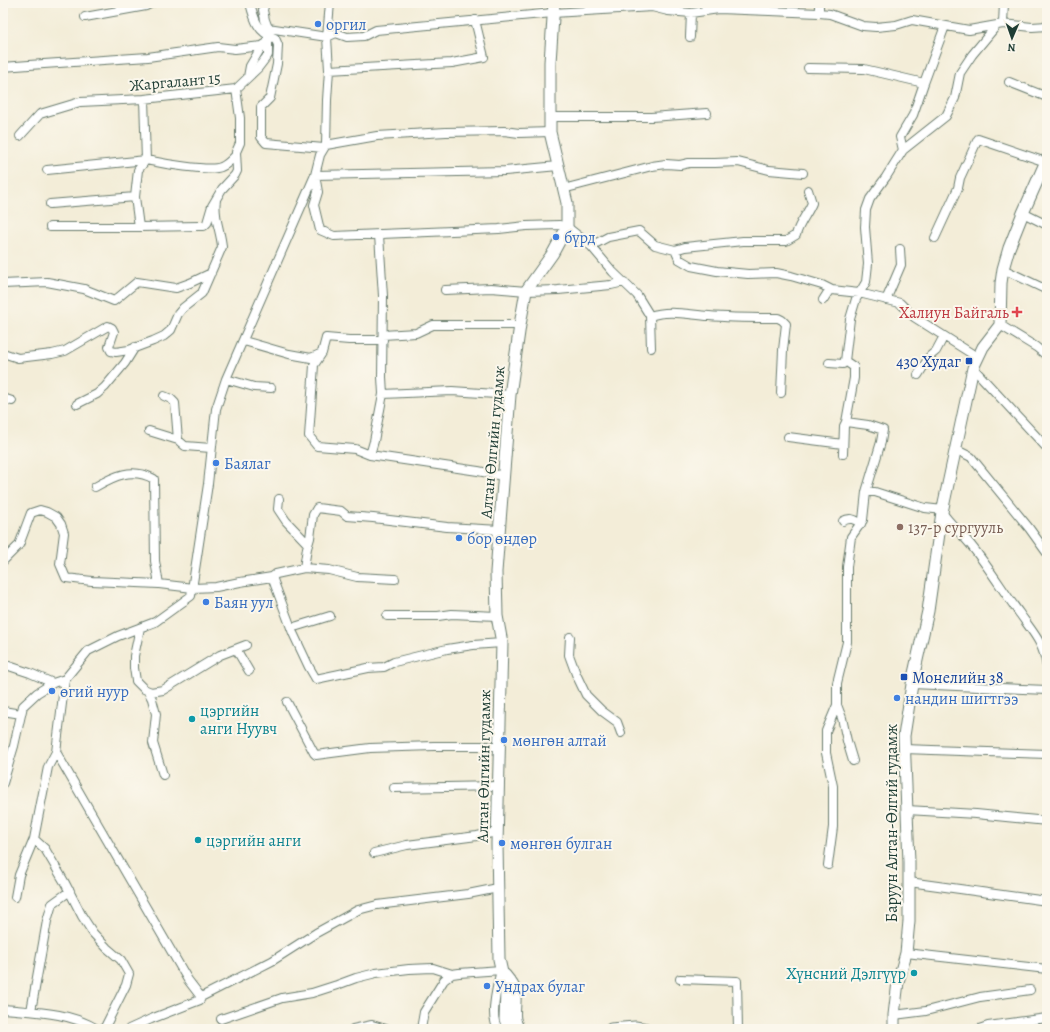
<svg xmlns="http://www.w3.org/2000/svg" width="1050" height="1032" font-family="Alegreya,serif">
	<rect width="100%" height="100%" fill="#fbf7ec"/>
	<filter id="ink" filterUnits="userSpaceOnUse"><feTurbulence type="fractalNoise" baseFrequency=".025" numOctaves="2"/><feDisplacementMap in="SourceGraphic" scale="8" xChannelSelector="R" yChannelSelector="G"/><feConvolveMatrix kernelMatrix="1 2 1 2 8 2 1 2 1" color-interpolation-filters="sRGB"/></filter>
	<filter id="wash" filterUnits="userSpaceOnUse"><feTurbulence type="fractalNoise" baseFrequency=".012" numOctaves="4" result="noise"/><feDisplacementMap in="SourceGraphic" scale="16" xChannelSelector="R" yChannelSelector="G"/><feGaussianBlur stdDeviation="0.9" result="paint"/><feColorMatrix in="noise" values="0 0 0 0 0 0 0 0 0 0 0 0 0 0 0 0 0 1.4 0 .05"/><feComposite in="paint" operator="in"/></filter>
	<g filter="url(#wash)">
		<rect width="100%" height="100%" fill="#f3edd8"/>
	</g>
	<g filter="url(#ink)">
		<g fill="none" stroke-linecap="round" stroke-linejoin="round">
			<g stroke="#697b6d" stroke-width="10">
				<path id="minor" d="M 250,3 C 254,19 258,33 275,38 L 278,45 L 277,64 L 270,98 L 261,107 L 261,137 L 266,143 L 324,148
					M 702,3 L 718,9
					M 819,13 L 819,3
					M 85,17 L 146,6 L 152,3
					M 1003,24 L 1004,3
					M 268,28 L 327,37 L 336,33 L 347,37 L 364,36 L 376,30 L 553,13 L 652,7 L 668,11 L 691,13 L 719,9 L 819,13 L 830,14 L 863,26 L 876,27 L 896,25 L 912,20 L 969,30 L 1003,24 L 1032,27 L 1047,26
					M 690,37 L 691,13
					M 3,67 L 29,65 L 148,57 L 218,47 L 235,49 L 262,46
					M 808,68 L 864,69 L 924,83 L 945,26
					M 329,70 L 452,63 L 484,57 L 475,20
					M 248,77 L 250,66 L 262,46 L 265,44
					M 1009,82 L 1047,97
					M 549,117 L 651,117 L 707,113
					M 20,136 L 40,114 L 80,102 L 144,99 L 236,89 L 258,68 L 268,55 L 268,28 L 265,20 L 263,10 L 265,3
					M 326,145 L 377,136 L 446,132 L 504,131 L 519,133 L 550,132
					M 903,150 L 900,137 L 913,115 L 924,83
					M 558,166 L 505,171 L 315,175 L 318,192 L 314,205 L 320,230 L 334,236 L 499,229 L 526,226 L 559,225 L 567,227 L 591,246 L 613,272 L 637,295 L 650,316 L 651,348
					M 47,170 L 146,160 L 144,99
					M 563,189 L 652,166 L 666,164 L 680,165 L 689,163 L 715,163 L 738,162 L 769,170 L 803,173
					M 50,204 L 135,197
					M 1023,213 L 1047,225
					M 50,227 L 139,227 L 135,197 L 138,170 L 146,160 C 160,163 210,172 221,167 C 227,165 232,159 236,155
					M 139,227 L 200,226 L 204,226 L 207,223 L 212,206 L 222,189 L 235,175 L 237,171 L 236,152 L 240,143 L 240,118 L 236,89
					M 935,238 L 958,188 L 960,178 L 978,139 L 1046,162
					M 591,246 L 608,237 L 639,231 L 655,245 L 675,250 L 679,259 L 691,266 L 717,271 L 748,274 L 776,273 L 791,276 L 822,285 L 832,290 L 859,293 L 900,303 L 914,317 L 977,357
					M 675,250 L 685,247 L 743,241 L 786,241 L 796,235 C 799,223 807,215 812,203 L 808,190
					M 1003,269 L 1047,290
					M 3,284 L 47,282 L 84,289 L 114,301 L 137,282 L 176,288 L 190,283 L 211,273
					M 445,290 L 491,288 L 526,291 L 558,290 L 611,285 L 624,282
					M 823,300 L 830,289
					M 886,300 L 901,265 L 900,249
					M 650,316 C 669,309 690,315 709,316 C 732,318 755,318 778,318 L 782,320 L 786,324 L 783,350 L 781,393
					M 1000,325 L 1036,347 L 1047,356
					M 383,335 L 416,333 L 433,325 L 520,325
					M 244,341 L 289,354 L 311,358 L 322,353 L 326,338 L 349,340 L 383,340
					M 3,353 L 18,358 L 52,354 L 65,351 L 108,326 L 112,328 L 114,332 L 109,347 L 111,351 L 116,352 L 129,350 L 153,341 L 164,336 L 171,330 L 178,314 L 183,308 L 202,293 L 222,247 C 221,231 213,217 216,200
					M 322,353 L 314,365 L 309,436 L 317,446 L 355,449 L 370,455 L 478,471 L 503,476
					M 829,363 L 843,364 L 845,361
					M 973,368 L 1047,448
					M 918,375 L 930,356 L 936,351 L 944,336
					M 226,379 L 254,387 L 271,388
					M 383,394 L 452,391 L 510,395
					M 164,396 L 171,399 L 175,403 L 178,440
					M 3,398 L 12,401
					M 77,404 L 97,394 L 105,387 L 125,363 L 135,347
					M 846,422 L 868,425 L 883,430 L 881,442 L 866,492 L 875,492 L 925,508 L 943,510
					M 149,431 L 178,440 L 185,446 L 211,448
					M 788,437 L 843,444
					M 955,449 L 971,457 L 1029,528 L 1047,553
					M 843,454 L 844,426 L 846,422 L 854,378 L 854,367 L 845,361 L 850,319 L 856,299 L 866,282 L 868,264 L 865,227 L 866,210 L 870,199 L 886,177 L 903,150 L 946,116 L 955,98 L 960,73 L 972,55 L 997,25
					M 370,455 L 374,441 L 383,394 L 382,377 L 383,296 L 379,235
					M 95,487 C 114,476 132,467 154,479 L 155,561 L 159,584 L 193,588 L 216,587 L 240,582 L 272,577
					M 279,499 L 278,509 L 286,521 L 308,544
					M 942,512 C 950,524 961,533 970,544 C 988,566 1003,591 1020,614 C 1034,634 1043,642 1047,667
					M 843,521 C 850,517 855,519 861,524
					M 3,561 L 19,545 L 31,513 L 40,510 L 47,512 L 56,517 L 61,524 L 64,533 L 60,564 L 66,578 L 92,581 L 159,584
					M 304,568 L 307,548 L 310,538 L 313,515 L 317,508 L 341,511 L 347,516 L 373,518 L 447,527 L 500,530
					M 395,579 L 357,577 L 329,570 L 304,568 L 276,574 L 272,577 L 293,633 L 309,667 L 316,679 L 368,668 L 384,667 L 394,662 L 447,649 L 473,645 L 502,643
					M 387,616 L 438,616 L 452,614 L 497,616
					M 140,628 L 134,656 L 134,668 L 136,681 L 144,689 L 151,692 L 163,690 L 220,655 L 246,645
					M 291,628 L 330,616
					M 570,637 L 569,655 L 576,674 L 586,695 L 602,711 L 617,722 L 621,733
					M 236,649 L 249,671
					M 3,664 L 30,673 L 53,683
					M 65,679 L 56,752 L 188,980 L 201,997
					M 912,684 L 1047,690
					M 148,691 L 152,699 L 156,714 L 153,743 L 163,775
					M 287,702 L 314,753 L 316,755 L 370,748 L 434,746 L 500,746
					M 3,711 L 21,714
					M 904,749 L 1047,754
					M 56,752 L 48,767 L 34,839 L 45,849 L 65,883 L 82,916 L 93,933 L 107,948 L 121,960 L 129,974 L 126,985 L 104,1029
					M 853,761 L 847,741 L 842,718 L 837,705 L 837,683 L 847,642 L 847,567 L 851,537 L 863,520 L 866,492
					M 3,783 L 14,746 L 23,706 L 37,693 L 53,683 L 65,679 L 88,651 L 118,636 L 155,622 L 191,596 L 208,484 L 216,409 L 226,379 L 315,175 L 320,155 L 326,145 L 327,100 L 329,70 L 327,37 L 330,3
					M 394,788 L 498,786
					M 907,810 L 976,814 L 1047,821
					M 374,853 L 407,845 L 477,836 L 497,832
					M 828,865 L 833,827 L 833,786 L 826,753 L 826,731 L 837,705
					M 909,882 L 1047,901
					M 15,897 L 19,875 L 34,839
					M 906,953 L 1047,969
					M 680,979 L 737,981 L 738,1029
					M 3,1009 C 35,1012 69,1012 97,1029
					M 31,1011 L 47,921 L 52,904 L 70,891
					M 894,1015 L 926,1011 L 980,997 L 1030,990
					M 221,1019 L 282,998 L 312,993 L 337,985 L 356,978 L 376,973 L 409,969 L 433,968 L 452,974
					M 129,1029 L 151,1019 L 200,1000 L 201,997 L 272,961 L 316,933 L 358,910 L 377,905 L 468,894 L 498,888
					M 353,1029 L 372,1025 L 386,1029
					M 421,1029 L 424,1012 L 444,980 L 452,974 L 459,973 L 501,970 C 498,983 488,1019 499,1029
					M 979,1029 L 988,1026 L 1047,1018"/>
			</g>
			<g stroke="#697b6d" stroke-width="13">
				<path id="secondary" d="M 505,975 C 508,979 513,984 514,988 C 518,1002 510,1017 519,1029
					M 512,1029 L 508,1027 L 505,1019 L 506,991 L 499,959 L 497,844 L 502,643 L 497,616 L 496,572 L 510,395 L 520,325 L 526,291 L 553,253 L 567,227 L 567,203 L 550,132 L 550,62 L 554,3
					M 611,1029 L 635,1027 L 647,1029
					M 894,1029 L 894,1015 L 898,982 L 906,953 L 909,921 L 909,862 L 904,736 L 913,678 L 928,611 L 942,512 L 973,368 L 983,347 L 1000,325 L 1001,283 L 1003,269 L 1009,248 L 1023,213 L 1047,159"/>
			</g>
			<use href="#minor" stroke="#fff" stroke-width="8"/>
			<use href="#secondary" stroke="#fff" stroke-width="11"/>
		</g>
	</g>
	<g fill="#3f7fe0" stroke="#fbf7ec" stroke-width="1.5">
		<circle cx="318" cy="24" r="4"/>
		<circle cx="556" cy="237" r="4"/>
		<circle cx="216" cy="463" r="4"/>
		<circle cx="459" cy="538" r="4"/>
		<circle cx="206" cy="602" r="4"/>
		<circle cx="52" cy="691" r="4"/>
		<circle cx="897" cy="698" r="4"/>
		<circle cx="504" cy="740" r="4"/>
		<circle cx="502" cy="843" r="4"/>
		<circle cx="487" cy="986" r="4"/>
	</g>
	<path fill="#e0444e" stroke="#fbf7ec" stroke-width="1.5" d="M1015 306h4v4h4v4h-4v4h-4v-4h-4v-4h4z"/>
	<g fill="#1a4fb4" stroke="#fbf7ec" stroke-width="1.5">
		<rect x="965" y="357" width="8" height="8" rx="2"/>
		<rect x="900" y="673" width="8" height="8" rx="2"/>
	</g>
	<circle fill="#8d6e63" stroke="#fbf7ec" stroke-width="1.5" cx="900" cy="527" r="4"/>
	<g fill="#0f9aa8" stroke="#fbf7ec" stroke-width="1.5">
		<circle cx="192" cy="719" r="4"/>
		<circle cx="198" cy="840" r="4"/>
		<circle cx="914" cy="973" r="4"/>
	</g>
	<g text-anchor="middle" stroke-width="4" stroke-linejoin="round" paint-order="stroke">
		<g font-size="16" fill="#366cbe" stroke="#fbf7ec" text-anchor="start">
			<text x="326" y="30">оргил</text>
			<text x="564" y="243">бүрд</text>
			<text x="224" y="469">Баялаг</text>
			<text x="467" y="544">бор өндөр</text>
			<text x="214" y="608">Баян уул</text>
			<text x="60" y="697">өгий нуур</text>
			<text x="905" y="704">нандин шигтгээ</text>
			<text x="512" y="746">мөнгөн алтай</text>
			<text x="510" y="849">мөнгөн булган</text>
			<text x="495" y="992">Ундрах булаг</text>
		</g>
		<g font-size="16" fill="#1f3d34" stroke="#fbf7ec">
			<text transform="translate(175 81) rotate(-5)" y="6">Жаргалант 15</text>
			<text transform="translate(492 442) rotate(-85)" y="6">Алтан Өлгийн гудамж</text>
			<text transform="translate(483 766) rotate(-89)" y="6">Алтан Өлгийн гудамж</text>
			<text transform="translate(891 823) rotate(-90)" y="6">Баруун Алтан-Өлгий гудамж</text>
		</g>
		<g font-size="16" fill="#be3a42" stroke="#fbf7ec" text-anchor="end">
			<text x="1009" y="318">Халиун Байгаль</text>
		</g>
		<g font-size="16" fill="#164399" stroke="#fbf7ec" text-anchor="end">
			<text x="961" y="367">430 Худаг</text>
			<text x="912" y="683" text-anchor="start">Монелийн 38</text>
		</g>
		<g font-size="16" fill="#785e54" stroke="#fbf7ec" text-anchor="start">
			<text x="908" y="533">137-р сургууль</text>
		</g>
		<g font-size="16" fill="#0d838f" stroke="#fbf7ec" text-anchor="start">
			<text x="200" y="716">цэргийн<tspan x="200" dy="18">анги Нуувч</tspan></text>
			<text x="206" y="846">цэргийн анги</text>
			<text x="906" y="979" text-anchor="end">Хүнсний Дэлгүүр</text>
		</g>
	</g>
	<rect width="1050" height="1032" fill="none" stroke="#fbf7ec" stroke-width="16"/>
	<g transform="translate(1012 38) rotate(182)" stroke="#fbf7ec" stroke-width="3" paint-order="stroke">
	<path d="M0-3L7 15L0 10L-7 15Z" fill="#1f3d34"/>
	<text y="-6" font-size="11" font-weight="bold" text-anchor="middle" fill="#1f3d34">N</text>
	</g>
</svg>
